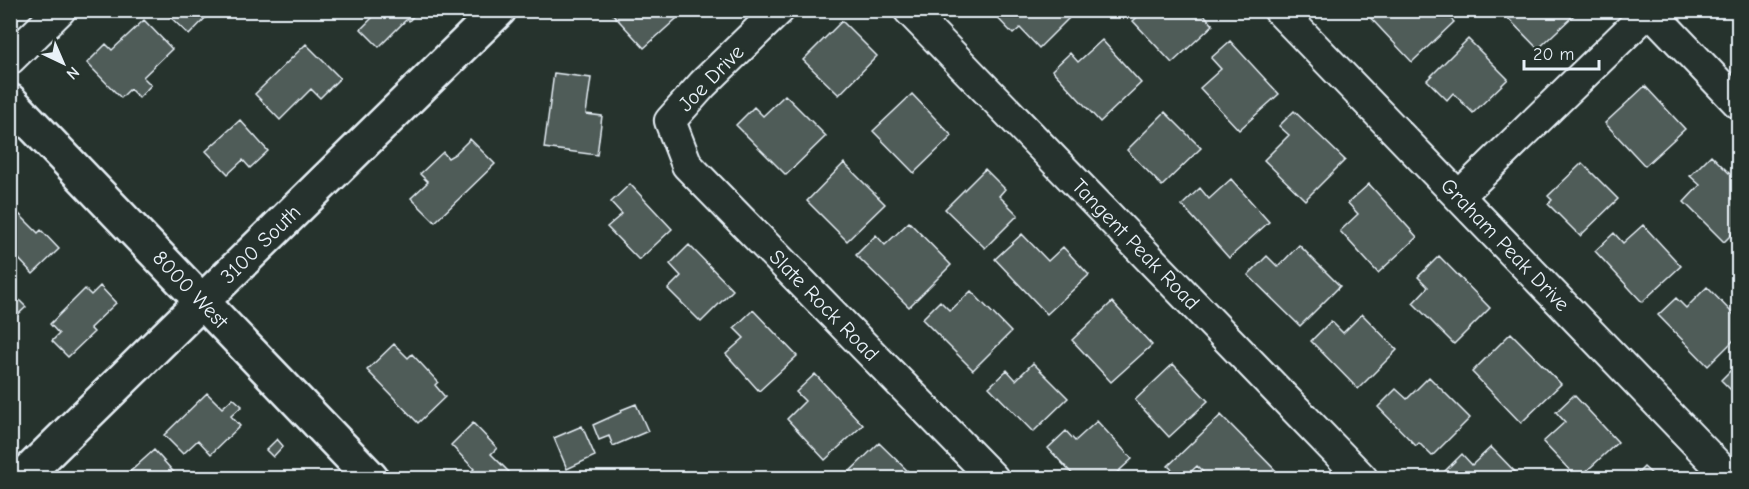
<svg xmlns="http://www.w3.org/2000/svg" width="1749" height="489" font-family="'Comic Neue',sans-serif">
	<rect width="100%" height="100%" fill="#26332d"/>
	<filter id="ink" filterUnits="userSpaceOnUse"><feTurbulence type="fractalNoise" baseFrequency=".0167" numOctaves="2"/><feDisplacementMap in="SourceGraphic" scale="12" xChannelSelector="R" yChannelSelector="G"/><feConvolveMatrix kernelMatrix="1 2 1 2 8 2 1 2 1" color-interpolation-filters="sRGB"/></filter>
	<g filter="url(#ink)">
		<path fill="#505c59" stroke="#e8f1f8" stroke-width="1.5" d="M 163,10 L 213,10 L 189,35 Z
			M 380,10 L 419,10 L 409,21 L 407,19 L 379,47 L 361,29 Z
			M 609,10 L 686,10 L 644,48 Z
			M 990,10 L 1071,10 L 1074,13 L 1039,48 L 1020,28 L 1013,34 Z
			M 1145,10 L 1200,10 L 1213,25 L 1172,63 L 1133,21 Z
			M 1443,10 L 1454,22 L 1412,62 L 1364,11 Z
			M 1508,10 L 1570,10 L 1574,15 L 1538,49 L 1504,14 Z
			M 144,20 L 172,49 L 143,77 L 151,85 L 139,98 L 130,89 L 121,98 L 87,63 L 106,44 L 112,50 Z
			M 842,21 L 877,56 L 839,95 L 803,60 Z
			M 1468,39 L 1508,79 L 1473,113 L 1453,93 L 1447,100 L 1427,80 Z
			M 1102,40 L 1141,83 L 1100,122 L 1052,70 L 1070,53 L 1078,62 Z
			M 1230,41 L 1279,94 L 1239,130 L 1200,88 L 1221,69 L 1211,58 Z
			M 306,44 L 340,78 L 320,98 L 311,89 L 280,120 L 255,94 Z
			M 554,73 L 591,78 L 586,114 L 602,116 L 597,155 L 544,148 Z
			M 1645,86 L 1685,129 L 1645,166 L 1605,123 Z
			M 912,94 L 952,136 L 914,173 L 873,131 Z
			M 785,95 L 826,136 L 786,175 L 736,125 L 754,107 L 763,116 Z
			M 1294,111 L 1345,160 L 1305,200 L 1264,160 L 1289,135 L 1279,126 Z
			M 1165,112 L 1201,148 L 1162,186 L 1127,150 Z
			M 240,120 L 268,151 L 250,168 L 243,160 L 228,174 L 206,151 Z
			M 470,139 L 495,164 L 435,222 L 411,198 L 428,182 L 420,174 L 443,152 L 448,158 L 455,154 Z
			M 1711,155 L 1738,182 L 1738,228 L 1724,242 L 1684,202 L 1700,185 L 1690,176 Z
			M 844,163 L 885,204 L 847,241 L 807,201 Z
			M 1582,163 L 1618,199 L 1580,236 L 1548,204 L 1552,200 L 1548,196 Z
			M 985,169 L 1005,189 L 999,196 L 1018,215 L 985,248 L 945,209 Z
			M 1231,179 L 1269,222 L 1229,258 L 1182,205 L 1200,188 L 1209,199 Z
			M 630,184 L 672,229 L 639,260 L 607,227 L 622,214 L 611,202 Z
			M 1369,184 L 1417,237 L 1378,273 L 1340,231 L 1358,214 L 1348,203 Z
			M 19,214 L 38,233 L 41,230 L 59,249 L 33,274 L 15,255 L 10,257 L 10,223 Z
			M 909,222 L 951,265 L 909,307 L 856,255 L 876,235 L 885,245 Z
			M 1643,225 L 1681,266 L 1642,302 L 1595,251 L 1614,233 L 1623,243 Z
			M 1022,234 L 1048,261 L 1063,247 L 1089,275 L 1047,314 L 995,259 Z
			M 689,245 L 733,290 L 701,322 L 668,289 L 681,276 L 670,264 Z
			M 1299,245 L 1340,286 L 1300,326 L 1248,275 L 1267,256 L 1278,267 Z
			M 1439,256 L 1490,308 L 1454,344 L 1413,303 L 1428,287 L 1418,277 Z
			M 100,286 L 116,303 L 90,328 L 94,332 L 68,357 L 52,341 L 59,334 L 50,324 L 85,289 L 91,295 Z
			M 1707,287 L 1738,319 L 1738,336 L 1708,366 L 1658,315 L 1676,298 L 1686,308 Z
			M 10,291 L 26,307 L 10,322 Z
			M 971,291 L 1011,332 L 973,370 L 922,319 L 940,301 L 950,311 Z
			M 1112,302 L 1152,345 L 1111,382 L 1072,340 Z
			M 753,310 L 797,356 L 759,391 L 726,354 L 744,338 L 734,328 Z
			M 1362,314 L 1397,350 L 1358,389 L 1311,341 L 1331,321 L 1343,333 Z
			M 1511,333 L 1561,384 L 1521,423 L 1472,372 Z
			M 394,344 L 408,358 L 412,354 L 438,382 L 435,385 L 445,397 L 418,423 L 367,370 Z
			M 1033,363 L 1068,398 L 1033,432 L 989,387 L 1007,370 L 1016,380 Z
			M 1738,363 L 1738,397 L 1721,380 Z
			M 1173,364 L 1208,401 L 1169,437 L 1135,400 Z
			M 815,374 L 863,425 L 825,460 L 787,419 L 805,401 L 796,392 Z
			M 1429,377 L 1470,418 L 1432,456 L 1419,443 L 1416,446 L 1378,407 L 1396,389 L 1407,399 Z
			M 207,393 L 222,408 L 233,398 L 242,406 L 231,416 L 240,426 L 211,454 L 198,440 L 183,454 L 164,435 Z
			M 1574,395 L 1618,442 L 1579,478 L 1577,478 L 1543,442 L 1565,422 L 1556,412 Z
			M 636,404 L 648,431 L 613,446 L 609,436 L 599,440 L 593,425 L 622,412 L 621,410 Z
			M 1221,415 L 1283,478 L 1209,478 L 1197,466 L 1184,478 L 1181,478 L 1168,466 Z
			M 1097,421 L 1132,459 L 1111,478 L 1076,478 L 1048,448 L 1066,431 L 1075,441 Z
			M 473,423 L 497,448 L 491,454 L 515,478 L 465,478 L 474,469 L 451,445 Z
			M 582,426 L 595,456 L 567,469 L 554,438 Z
			M 277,439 L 283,446 L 273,457 L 266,450 Z
			M 879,443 L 915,478 L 843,478 Z
			M 1491,447 L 1521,478 L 1446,478 L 1442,474 L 1462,454 L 1472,465 Z
			M 154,450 L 179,478 L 123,478 Z
			M 1644,467 L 1656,478 L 1633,478 Z"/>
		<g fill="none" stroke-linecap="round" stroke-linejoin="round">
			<g stroke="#e8f1f8" stroke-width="34">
				<g id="street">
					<path id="s1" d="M 779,10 L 703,84 L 670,121 L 687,165 L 993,478"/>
					<path id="s2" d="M 909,10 L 1362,478"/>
					<path id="s3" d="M 1279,10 L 1730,478"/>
					<path d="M 1649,10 L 1738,103"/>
					<path d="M 10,59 L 60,10"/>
					<path d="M 1459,196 L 1650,10"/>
				</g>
			</g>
			<g stroke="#e8f1f8" stroke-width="38">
				<g id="secondary">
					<path id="s4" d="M 10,101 L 371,478"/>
					<path id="s5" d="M 22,478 L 499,10"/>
				</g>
			</g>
			<use href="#street" stroke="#26332d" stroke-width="30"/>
			<use href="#secondary" stroke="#26332d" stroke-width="33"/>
		</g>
	</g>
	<g text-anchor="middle" stroke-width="5" stroke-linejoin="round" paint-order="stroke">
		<g font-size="21" fill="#e8f1f8" stroke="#26332d">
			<text transform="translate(711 78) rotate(-46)" y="7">Joe Drive</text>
			<text dy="7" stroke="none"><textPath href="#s2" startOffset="326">Tangent Peak Road</textPath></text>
			<text dy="7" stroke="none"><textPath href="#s3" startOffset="326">Graham Peak Drive</textPath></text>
			<text dy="7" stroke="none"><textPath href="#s5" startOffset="334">3100 South</textPath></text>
			<text dy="7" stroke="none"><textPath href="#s4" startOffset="261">8000 West</textPath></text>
			<text dy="7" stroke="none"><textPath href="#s1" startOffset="399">Slate Rock Road</textPath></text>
		</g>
	</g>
	<rect width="1749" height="489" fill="none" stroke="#26332d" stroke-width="36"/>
	<rect x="18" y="18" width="1713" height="453" fill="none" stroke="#e8f1f8" stroke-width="2" filter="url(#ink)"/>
	<g transform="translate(63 63) rotate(136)" stroke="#26332d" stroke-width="4.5" paint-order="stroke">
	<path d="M0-4.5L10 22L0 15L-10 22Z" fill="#e8f1f8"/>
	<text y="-9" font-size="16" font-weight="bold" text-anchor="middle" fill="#e8f1f8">N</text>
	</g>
	<path d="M1524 60v9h75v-9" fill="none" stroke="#e8f1f8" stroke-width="3"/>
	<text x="1533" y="60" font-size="18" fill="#e8f1f8" stroke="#26332d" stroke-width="4.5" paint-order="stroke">20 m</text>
</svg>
